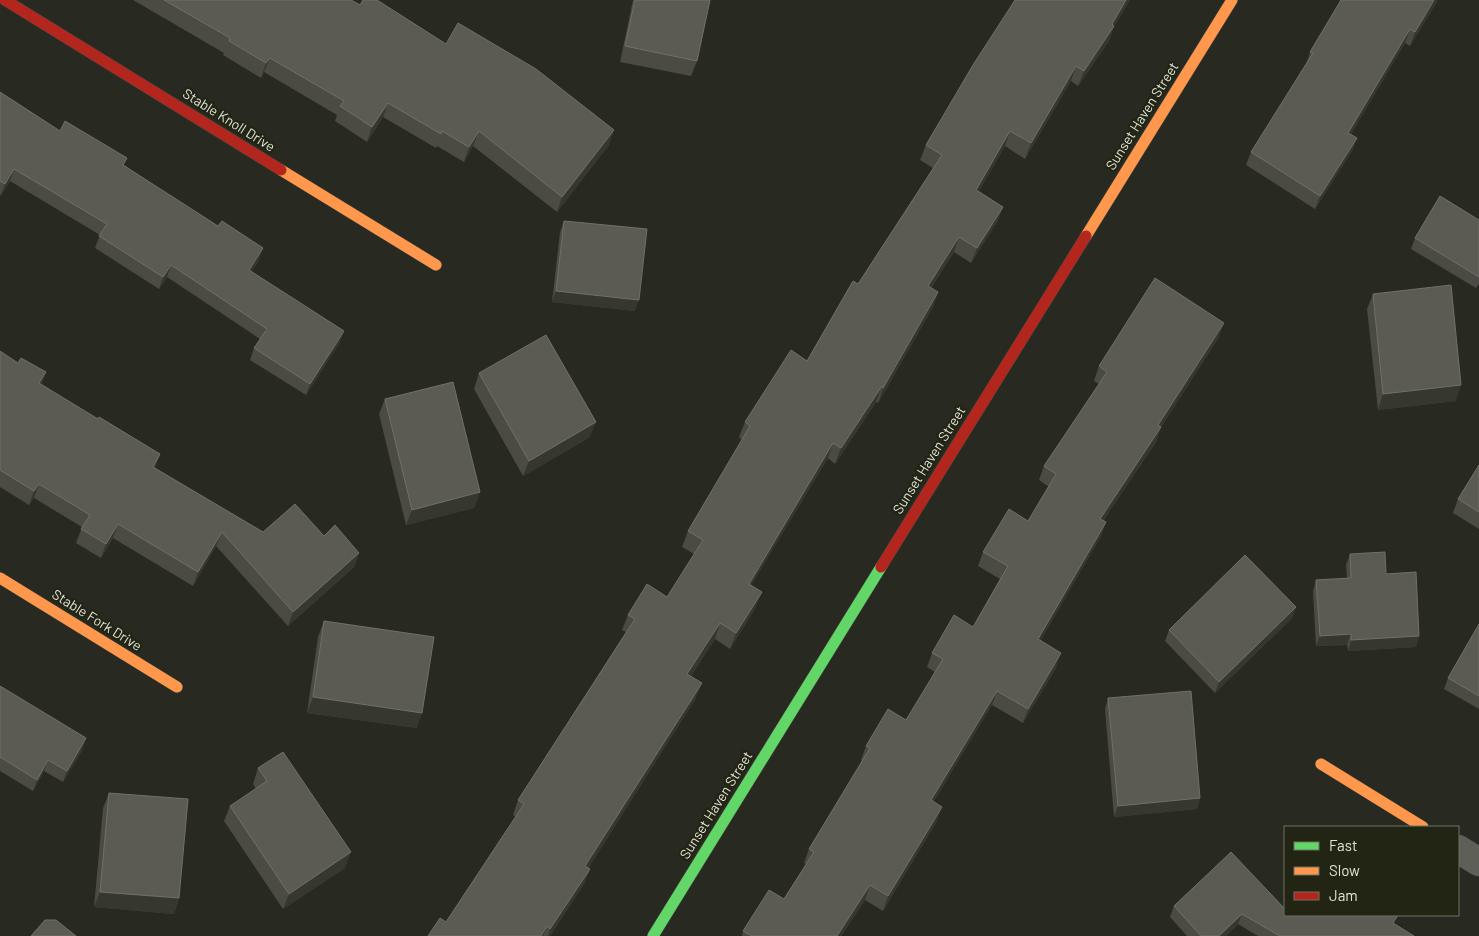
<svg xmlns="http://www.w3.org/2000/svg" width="1479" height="936" font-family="Barlow,sans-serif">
	<rect width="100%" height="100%" fill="#282a21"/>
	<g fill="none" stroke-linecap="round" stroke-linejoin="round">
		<g stroke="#474840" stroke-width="29">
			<path id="street" d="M 1458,849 L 1479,862"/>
		</g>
		<g stroke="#474840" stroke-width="12">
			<path id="fast" d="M 653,936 L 881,567"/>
		</g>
		<g stroke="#474840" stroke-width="12">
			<path id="slow" d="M 281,170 L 436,265
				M 1086,236 L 1232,0
				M 0,578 L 177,687
				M 1321,764 L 1423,827"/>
		</g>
		<g stroke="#474840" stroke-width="12">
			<path id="jam" d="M 5,0 L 281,170
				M 881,567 L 1086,236"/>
		</g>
		<use href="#street" stroke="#5e6058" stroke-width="28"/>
		<use href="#fast" stroke="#63d668" stroke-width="11"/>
		<use href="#slow" stroke="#ff974d" stroke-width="11"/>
		<use href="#jam" stroke="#b3261e" stroke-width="11"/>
	</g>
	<path fill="#4b4a43" d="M 133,0 L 351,0 L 360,5 L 446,44 L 609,145 L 557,212 L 473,146 L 464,162 L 437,146 L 436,148 L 383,117 L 367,142 L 335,121 L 337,115 L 264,72 L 261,78 L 223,55 L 224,53 Z
		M 633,0 L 710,0 L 697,61 L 691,76 L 620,62 Z
		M 1130,0 L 1114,26 L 1109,41 L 1078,86 L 1071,81 L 1025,159 L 1005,146 L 979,191 L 1003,207 L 997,222 L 971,263 L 954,252 L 931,288 L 938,292 L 933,307 L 878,403 L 876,402 L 835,464 L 828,458 L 751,585 L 756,607 L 730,649 L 715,639 L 691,676 L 696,698 L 588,868 L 590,869 L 584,884 L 550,936 L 428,936 L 446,922 L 516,817 L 513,815 L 518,800 L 626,632 L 622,630 L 628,615 L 667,597 L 694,554 L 682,547 L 688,531 L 742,440 L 739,437 L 745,422 L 807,361 L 858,284 L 933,168 L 920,160 L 926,145 Z
		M 1438,0 L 1410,46 L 1405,43 L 1351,134 L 1357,138 L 1352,151 L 1315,209 L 1246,165 L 1251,152 L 1306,65 L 1310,52 Z
		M 0,92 L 60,131 L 124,165 L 259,260 L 251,272 L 340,342 L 306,395 L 250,360 L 254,348 L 260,339 L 167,277 L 159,289 L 95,248 L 100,235 L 10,181 L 1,195 L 0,195 Z
		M 1479,220 L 1479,284 L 1476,288 L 1411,249 L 1415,238 Z
		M 564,221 L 635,311 L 552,302 L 560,232 Z
		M 1373,294 L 1456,401 L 1378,410 L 1367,309 Z
		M 1219,337 L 1161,427 L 1156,442 L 1103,521 L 1106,522 L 1101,536 L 1040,641 L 1056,668 L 1023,723 L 992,705 L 933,802 L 937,821 L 883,911 L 865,900 L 841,936 L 742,936 L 743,931 L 784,899 L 806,864 L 804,863 L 809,849 L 862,761 L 861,760 L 866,746 L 906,720 L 935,672 L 927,667 L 932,653 L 973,627 L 1000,579 L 978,566 L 983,552 L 1028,521 L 1049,487 L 1039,480 L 1044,466 L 1099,384 L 1094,381 L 1099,366 Z
		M 0,351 L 41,385 L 98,419 L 160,454 L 155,468 L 263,532 L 324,536 L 359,553 L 354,567 L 288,626 L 216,546 L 193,586 L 113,538 L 101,558 L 76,543 L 82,527 L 34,498 L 29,505 L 0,487 Z
		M 479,373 L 590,437 L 523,476 L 474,389 Z
		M 385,399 L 480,492 L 474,508 L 406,525 L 379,414 Z
		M 1479,465 L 1479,529 L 1453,513 L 1458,499 Z
		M 1350,554 L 1386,574 L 1419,636 L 1416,647 L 1348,651 L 1347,645 L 1316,646 L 1313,591 L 1316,580 L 1347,578 L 1346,565 Z
		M 1296,607 L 1292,618 L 1215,693 L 1165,641 L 1169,630 Z
		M 324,621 L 417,728 L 307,713 L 318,637 Z
		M 1479,624 L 1479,709 L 1444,689 L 1448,678 Z
		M 0,686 L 83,749 L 63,782 L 44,771 L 33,791 L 0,771 Z
		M 1108,698 L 1200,798 L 1197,809 L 1114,817 L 1105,709 Z
		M 258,768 L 345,868 L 283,909 L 224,821 L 230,806 L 256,789 L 253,784 Z
		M 109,793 L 179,898 L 174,914 L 94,907 L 103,808 Z
		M 1174,906 L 1395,924 L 1414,936 L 1258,936 L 1238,924 L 1226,936 L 1187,936 L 1170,917 Z"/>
	<path fill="#36372f" d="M 1126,0 L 1130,0 L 1111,31 L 1114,26 L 1109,41 L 1078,86 L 1084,71 Z
		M 1434,0 L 1438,0 L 1410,46 L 1415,32 Z
		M 1410,29 L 1405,43 L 1344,146 L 1348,133 Z
		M 270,58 L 264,72 L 261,78 L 266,63 Z
		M 1076,66 L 1071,81 L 1025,159 L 1031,143 Z
		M 388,103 L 383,117 L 367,142 L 372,127 Z
		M 614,130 L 609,145 L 557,212 L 562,197 Z
		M 479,131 L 473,146 L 464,162 L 469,147 Z
		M 1010,131 L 1005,146 L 971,205 L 976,190 Z
		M 1357,138 L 1352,151 L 1315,209 L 1320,196 Z
		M 14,169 L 10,181 L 1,195 L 5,184 Z
		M 1003,207 L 997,222 L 971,263 L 977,248 Z
		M 959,237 L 954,252 L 922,301 L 928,286 Z
		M 263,248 L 259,260 L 244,282 L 249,270 Z
		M 171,265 L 167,277 L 159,289 L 163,277 Z
		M 556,291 L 639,300 L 635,311 L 552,302 Z
		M 938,292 L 933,307 L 878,403 L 883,388 Z
		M 1224,323 L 1219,337 L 1153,440 L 1158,425 Z
		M 344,331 L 340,342 L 306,395 L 310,384 Z
		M 46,372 L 41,387 L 39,383 Z
		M 1461,385 L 1456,401 L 1378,410 L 1383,394 Z
		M 882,386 L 876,402 L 835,464 L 841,448 Z
		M 596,422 L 590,437 L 523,476 L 529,461 Z
		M 1161,427 L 1156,442 L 1095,533 L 1100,519 Z
		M 833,443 L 828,458 L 743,599 L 749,584 Z
		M 160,454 L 155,469 L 153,467 Z
		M 39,484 L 34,498 L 29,505 L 34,491 Z
		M 480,492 L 474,508 L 406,525 L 412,510 Z
		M 1106,522 L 1101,536 L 1033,654 L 1038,639 Z
		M 118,524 L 113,538 L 101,558 L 106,544 Z
		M 222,532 L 216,546 L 193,586 L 198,572 Z
		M 359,553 L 354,567 L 288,626 L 293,612 Z
		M 762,592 L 756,607 L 730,649 L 736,633 Z
		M 1296,607 L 1292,618 L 1215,693 L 1219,682 Z
		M 720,623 L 715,639 L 682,689 L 687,674 Z
		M 1351,634 L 1347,645 L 1316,646 L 1320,636 Z
		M 1419,636 L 1416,647 L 1348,651 L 1351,640 Z
		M 1061,653 L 1056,668 L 1023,723 L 1028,709 Z
		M 702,683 L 696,698 L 580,882 L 585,866 Z
		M 997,691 L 992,705 L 926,815 L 931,800 Z
		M 313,697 L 422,713 L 417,728 L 307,713 Z
		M 86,738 L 83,749 L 63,782 L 67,771 Z
		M 48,760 L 44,771 L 33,791 L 37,780 Z
		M 1200,798 L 1197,809 L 1114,817 L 1118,806 Z
		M 942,807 L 937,821 L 883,911 L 888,896 Z
		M 351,852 L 345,868 L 283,909 L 289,894 Z
		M 590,869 L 584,884 L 550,936 L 548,936 L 550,929 Z
		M 870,885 L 865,900 L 841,936 L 837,936 Z
		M 100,892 L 179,898 L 174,914 L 94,907 Z
		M 1242,914 L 1238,924 L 1226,936 L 1219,936 Z
		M 547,926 L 543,936 L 541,936 Z"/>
	<path fill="#5b5b53" stroke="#707068" d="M 164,0 L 351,0 L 360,5 L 363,0 L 377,0 L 446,44 L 458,23 L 536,69 L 614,130 L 562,197 L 479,131 L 469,147 L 442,131 L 441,134 L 388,103 L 372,127 L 340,106 L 344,101 L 270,58 L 266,63 L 229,41 L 230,38 Z
		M 635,0 L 710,0 L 697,61 L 625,46 Z
		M 1015,0 L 1126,0 L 1112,24 L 1114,26 L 1084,71 L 1076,66 L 1031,143 L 1010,131 L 976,190 L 1003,207 L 977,248 L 959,237 L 928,286 L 938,292 L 883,388 L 882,386 L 841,448 L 833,443 L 749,584 L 762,592 L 736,633 L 720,623 L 687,674 L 702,683 L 585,866 L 590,869 L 550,929 L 547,926 L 541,936 L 428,936 L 440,918 L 446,922 L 524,804 L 518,800 L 635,619 L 628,615 L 647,584 L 667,597 L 703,540 L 688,531 L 750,426 L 745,422 L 791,350 L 807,361 L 853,281 L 858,284 L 942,155 L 926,145 L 973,65 Z
		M 1341,0 L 1434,0 L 1415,32 L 1410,29 L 1348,133 L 1357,138 L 1320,196 L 1251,152 L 1313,53 L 1310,52 Z
		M 0,92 L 60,131 L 65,121 L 127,158 L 123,165 L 218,226 L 222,221 L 263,248 L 249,270 L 344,331 L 310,384 L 254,348 L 267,329 L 171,265 L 163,277 L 99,236 L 107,224 L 14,169 L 5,184 L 0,181 Z
		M 1440,196 L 1479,220 L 1479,277 L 1415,238 Z
		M 564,221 L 647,229 L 639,300 L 556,291 Z
		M 1155,278 L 1224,323 L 1158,425 L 1161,427 L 1100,519 L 1106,522 L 1038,639 L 1061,653 L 1028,709 L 997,691 L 931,800 L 942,807 L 888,896 L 870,885 L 837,936 L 752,936 L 743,931 L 769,890 L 784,899 L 814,852 L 809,849 L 870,748 L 866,746 L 888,709 L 906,720 L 943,659 L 932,653 L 954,615 L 973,627 L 1008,566 L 983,552 L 1009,509 L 1028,521 L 1056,474 L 1044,466 L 1107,372 L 1099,366 Z
		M 1451,285 L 1461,385 L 1383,394 L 1373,294 Z
		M 546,335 L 596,422 L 529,461 L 479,373 Z
		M 0,351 L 18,363 L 21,358 L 46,372 L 39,383 L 98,419 L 99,417 L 160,454 L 153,467 L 263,532 L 295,504 L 324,536 L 335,525 L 359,553 L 293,612 L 222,532 L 198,572 L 118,524 L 106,544 L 81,529 L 90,515 L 39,484 L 34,491 L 0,470 Z
		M 453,382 L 480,492 L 412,510 L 385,399 Z
		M 1479,465 L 1479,512 L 1458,499 Z
		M 1385,552 L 1386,574 L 1416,572 L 1419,636 L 1351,640 L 1351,634 L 1320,636 L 1316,580 L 1351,578 L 1350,554 Z
		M 1245,555 L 1296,607 L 1219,682 L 1169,630 Z
		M 324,621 L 434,637 L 422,713 L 313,697 Z
		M 1479,624 L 1479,696 L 1448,678 Z
		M 0,686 L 86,738 L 67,771 L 48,760 L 37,780 L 0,757 Z
		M 1191,691 L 1200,798 L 1118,806 L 1108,698 Z
		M 283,752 L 351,852 L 289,894 L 230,806 L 267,781 L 258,768 Z
		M 109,793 L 188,799 L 179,898 L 100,892 Z
		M 1231,852 L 1285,909 L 1285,915 L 1398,915 L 1393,923 L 1414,936 L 1280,936 L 1242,914 L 1219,936 L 1201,936 L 1174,906 Z
		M 45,920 L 56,920 L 76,936 L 31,936 Z"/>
	<g text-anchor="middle" stroke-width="4.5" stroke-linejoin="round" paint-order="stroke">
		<g font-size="14" fill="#e1e3d9" stroke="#222414">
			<text transform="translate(1142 116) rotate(-58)" y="5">Sunset Haven Street</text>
			<text transform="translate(229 120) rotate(32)" y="5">Stable Knoll Drive</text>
			<text transform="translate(929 460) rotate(-58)" y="5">Sunset Haven Street</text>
			<text transform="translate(97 620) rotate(32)" y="5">Stable Fork Drive</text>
			<text transform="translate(716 805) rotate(-58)" y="5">Sunset Haven Street</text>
		</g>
	</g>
	<rect x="1284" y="826" width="175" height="90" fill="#222414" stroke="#6e7063"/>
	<rect x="1294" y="842" width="25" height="8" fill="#63d668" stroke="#6e7063"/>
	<text x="1329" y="851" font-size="15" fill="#e1e3d9">Fast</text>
	<rect x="1294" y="867" width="25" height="8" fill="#ff974d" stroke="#6e7063"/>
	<text x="1329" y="876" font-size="15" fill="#e1e3d9">Slow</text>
	<rect x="1294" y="892" width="25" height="8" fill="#b3261e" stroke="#6e7063"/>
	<text x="1329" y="901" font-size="15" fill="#e1e3d9">Jam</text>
</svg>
